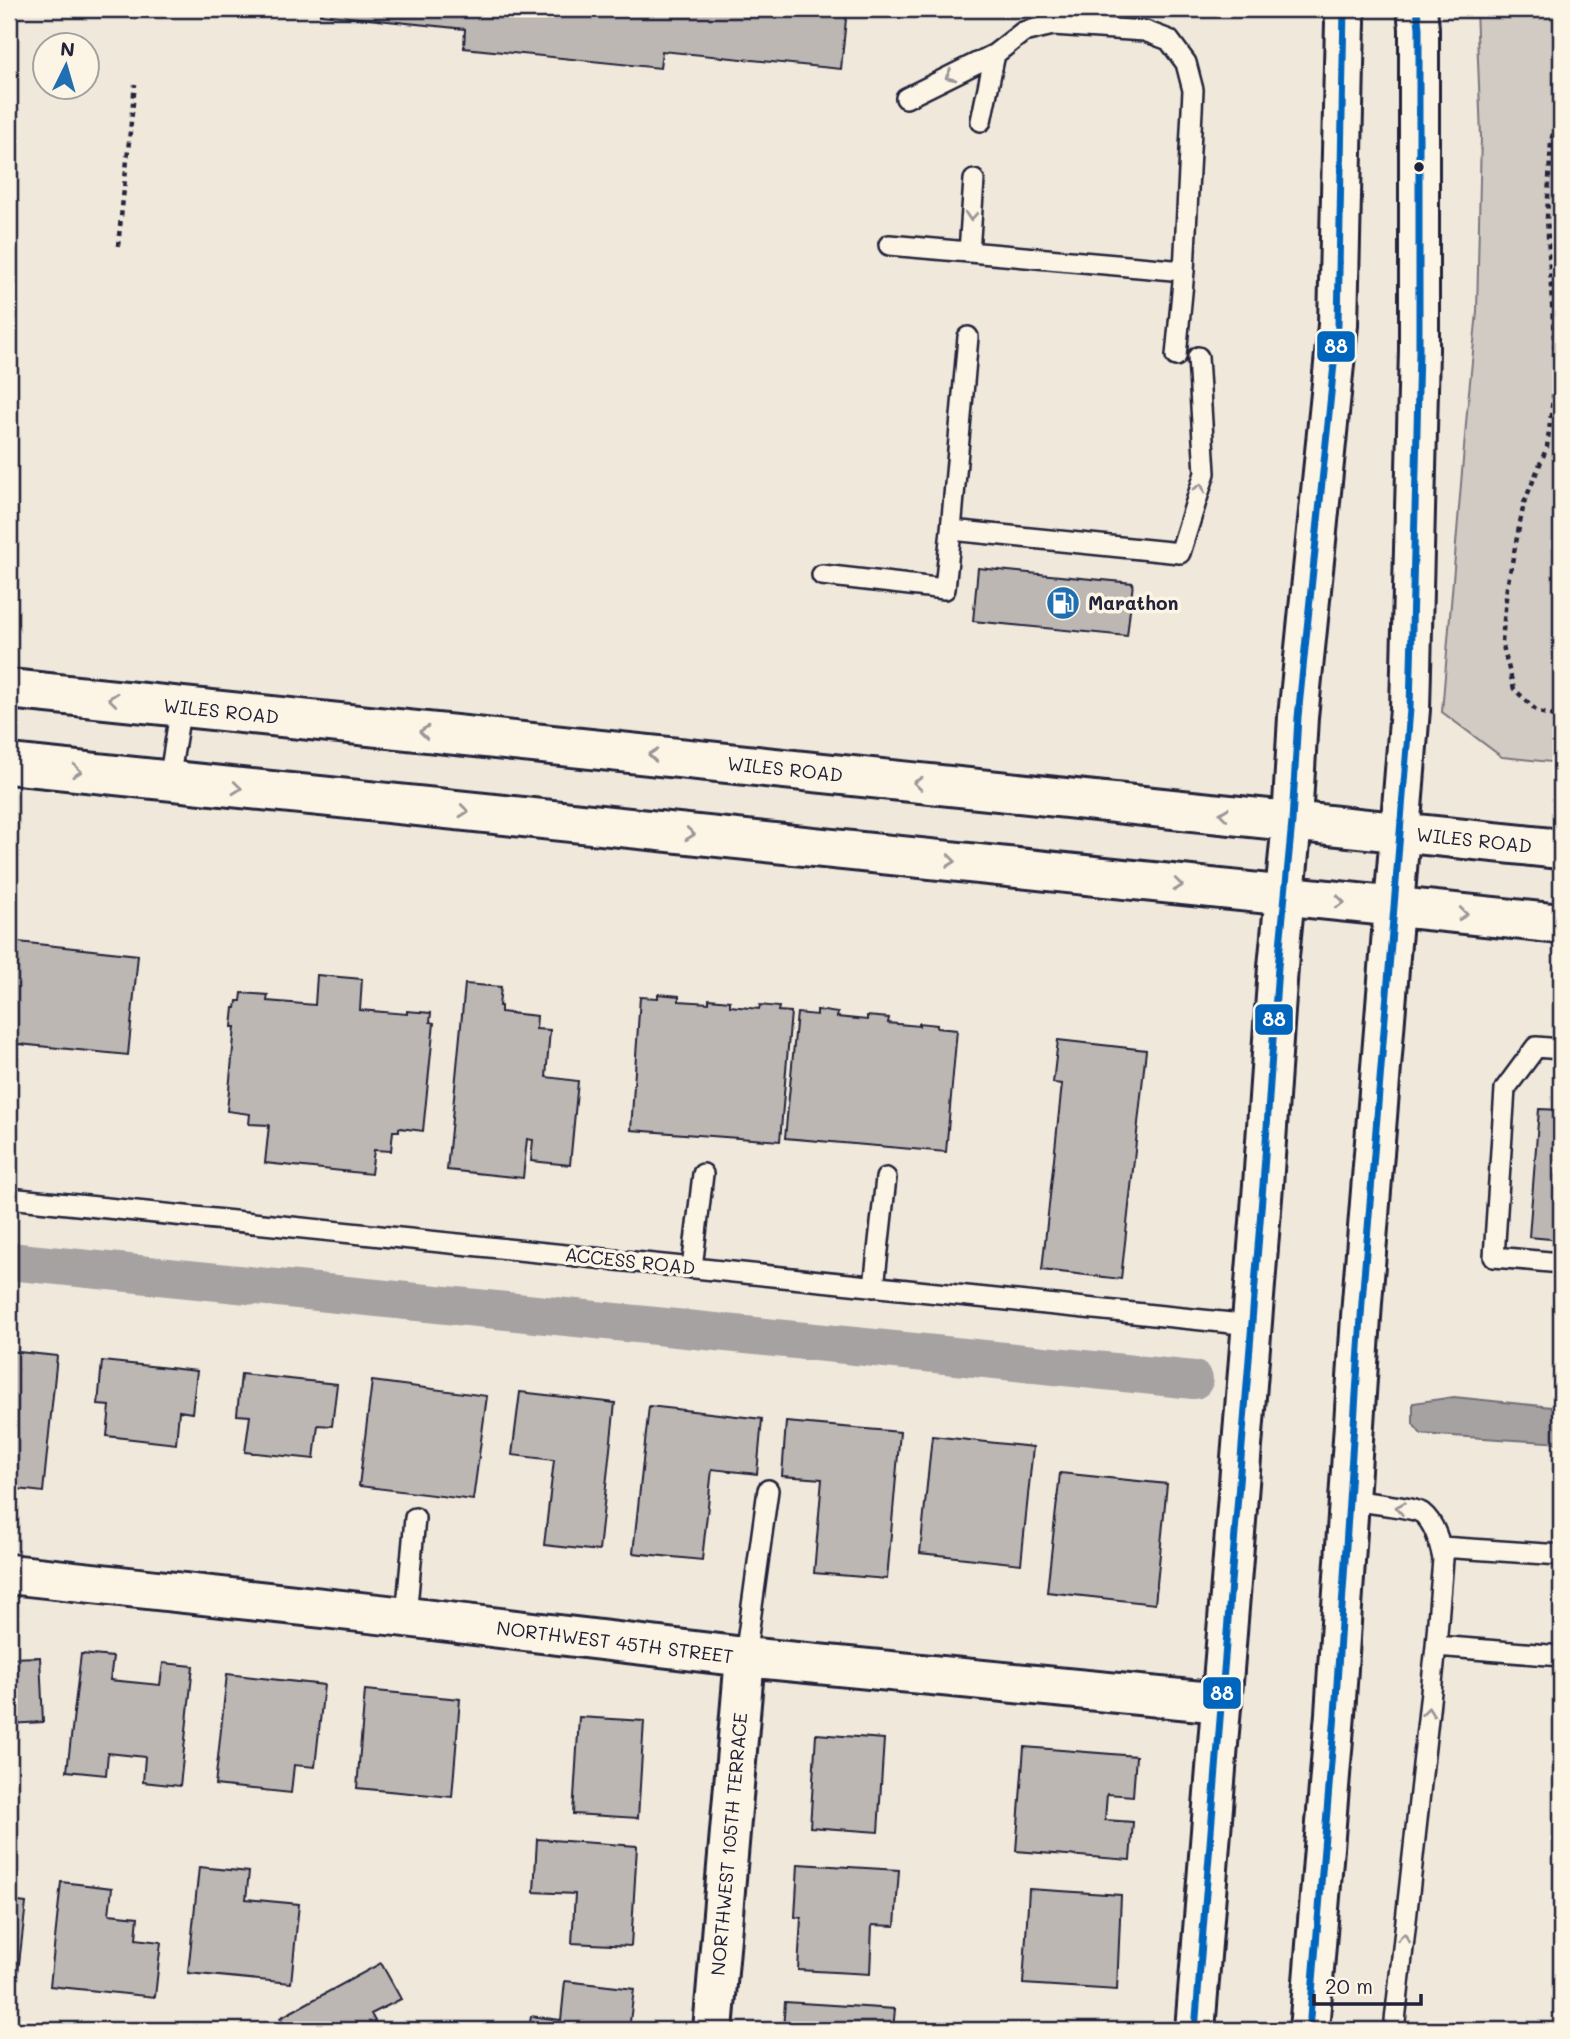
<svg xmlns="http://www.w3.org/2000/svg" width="1570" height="2039" font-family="Mali,sans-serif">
	<rect width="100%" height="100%" fill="#efe8db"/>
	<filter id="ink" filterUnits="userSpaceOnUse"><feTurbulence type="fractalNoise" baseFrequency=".0143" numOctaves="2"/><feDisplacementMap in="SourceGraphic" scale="14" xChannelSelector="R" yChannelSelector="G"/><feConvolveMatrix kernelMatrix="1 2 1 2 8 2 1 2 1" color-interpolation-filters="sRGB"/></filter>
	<g filter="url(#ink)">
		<path fill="#d1cbc3" stroke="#7a767f" stroke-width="2" d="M 1476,9 L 1561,9 L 1561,763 L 1502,757 L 1442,712 L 1467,412 L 1477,312 L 1481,136 Z"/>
		<path fill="#a6a2a2" stroke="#716f79" stroke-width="2" d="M 1454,1397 L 1561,1408 L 1561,1443 L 1421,1434 L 1413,1424 L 1413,1403 Z"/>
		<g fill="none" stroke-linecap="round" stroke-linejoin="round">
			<path stroke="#a6a2a2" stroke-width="38" d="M 9,1261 L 1194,1380"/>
		</g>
		<path fill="#bcb7b3" stroke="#22223b" stroke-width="2" d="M 321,9 L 847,9 L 841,69 L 662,51 L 660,68 L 464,48 L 465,29 L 320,14 Z
			M 978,568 L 1133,583 L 1127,636 L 973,621 Z
			M 9,941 L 138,955 L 128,1055 L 9,1043 Z
			M 317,975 L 362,979 L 360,1010 L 407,1014 L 407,1011 L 431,1013 L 430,1022 L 434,1023 L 423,1131 L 399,1128 L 399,1131 L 393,1131 L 391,1151 L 374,1150 L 371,1174 L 265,1163 L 269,1125 L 249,1124 L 250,1114 L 227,1111 L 235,1027 L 232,1027 L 234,1008 L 236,1008 L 237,1001 L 241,1001 L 242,993 L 268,995 L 267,1001 L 315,1005 Z
			M 465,984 L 501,987 L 499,1006 L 501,1006 L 501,1012 L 537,1016 L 536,1029 L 550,1030 L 546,1077 L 578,1081 L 570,1165 L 531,1161 L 533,1140 L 527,1139 L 523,1178 L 447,1170 Z
			M 658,994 L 679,996 L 679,1001 L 709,1003 L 709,999 L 730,1001 L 730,1006 L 759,1009 L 760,1005 L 779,1007 L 778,1011 L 791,1012 L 780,1141 L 631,1130 L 640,997 L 658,998 Z
			M 817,1010 L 838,1013 L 837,1017 L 867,1020 L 867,1016 L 889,1018 L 888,1023 L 919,1026 L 919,1023 L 937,1025 L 937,1028 L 957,1030 L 946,1152 L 785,1138 L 797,1013 L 817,1015 Z
			M 1058,1040 L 1146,1050 L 1121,1279 L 1042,1270 L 1062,1084 L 1053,1083 Z
			M 1539,1109 L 1561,1110 L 1561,1240 L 1529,1237 Z
			M 9,1351 L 57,1356 L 43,1492 L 9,1488 Z
			M 102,1361 L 197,1371 L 192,1413 L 179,1411 L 176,1444 L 107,1436 L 110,1406 L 98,1405 Z
			M 241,1374 L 337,1384 L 332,1426 L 318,1425 L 314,1459 L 245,1452 L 250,1416 L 237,1415 Z
			M 372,1381 L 487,1396 L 473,1500 L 359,1486 Z
			M 520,1392 L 615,1403 L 599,1551 L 544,1545 L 554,1460 L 512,1455 Z
			M 649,1406 L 762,1419 L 757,1474 L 712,1469 L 702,1560 L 633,1553 Z
			M 786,1422 L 900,1432 L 887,1579 L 814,1573 L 822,1479 L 782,1476 Z
			M 932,1436 L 1033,1447 L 1021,1564 L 920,1553 Z
			M 1060,1473 L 1167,1484 L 1155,1604 L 1047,1592 Z
			M 81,1654 L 113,1657 L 110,1680 L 160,1685 L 163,1663 L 193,1666 L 180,1786 L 143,1782 L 145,1757 L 108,1753 L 106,1775 L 67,1771 Z
			M 40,1657 L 43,1722 L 9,1724 L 9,1658 Z
			M 227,1674 L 324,1685 L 315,1767 L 294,1765 L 291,1793 L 215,1785 Z
			M 365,1690 L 460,1699 L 452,1797 L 357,1788 Z
			M 579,1717 L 644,1721 L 638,1818 L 573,1814 Z
			M 816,1734 L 884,1739 L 878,1832 L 810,1827 Z
			M 1024,1747 L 1136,1756 L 1133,1796 L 1107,1794 L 1105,1820 L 1133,1822 L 1130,1860 L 1016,1851 Z
			M 537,1839 L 637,1846 L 631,1946 L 572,1943 L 575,1894 L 534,1892 Z
			M 798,1864 L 899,1870 L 895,1926 L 872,1925 L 870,1974 L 798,1970 L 801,1918 L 795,1917 Z
			M 199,1867 L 249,1872 L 246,1899 L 299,1904 L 291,1983 L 188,1973 Z
			M 61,1882 L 112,1888 L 109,1914 L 138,1917 L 136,1939 L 161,1942 L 155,1997 L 50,1986 Z
			M 1029,1889 L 1121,1895 L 1117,1990 L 1023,1984 Z
			M 9,1901 L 26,1903 L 17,1981 L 9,1980 Z
			M 381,1963 L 401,1999 L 371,2014 L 380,2030 L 287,2030 L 280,2018 Z
			M 565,1981 L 634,1989 L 629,2030 L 529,2030 L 531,2016 L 561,2020 Z
			M 785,2002 L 895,2009 L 893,2030 L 783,2030 Z"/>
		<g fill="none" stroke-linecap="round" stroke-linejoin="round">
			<g stroke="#22223b" stroke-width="24">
				<path id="service" d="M 906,98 L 995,54
					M 981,121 L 995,54 L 1023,32 L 1053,25 L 1145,31 L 1169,40 L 1186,63 L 1193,90 L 1184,271
					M 889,245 L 1184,271 L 1176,356
					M 969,252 L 974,180
					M 968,337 L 951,530 L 1180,553 L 1205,473 L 1198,357
					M 822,575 L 945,589 L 951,530
					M 169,781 L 181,706
					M 1561,1049 L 1536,1047 L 1505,1089 L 1494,1257 L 1561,1263
					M 9,1198 L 1251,1325
					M 692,1268 L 703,1174
					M 874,1287 L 886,1178
					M 1349,1500 C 1363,1502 1413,1507 1422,1513 C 1435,1523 1440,1544 1443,1559 L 1436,1646 L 1394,2030
					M 1441,1547 L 1561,1555
					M 406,1617 L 415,1518
					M 1436,1646 L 1561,1656
					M 745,1657 L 768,1490"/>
			</g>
			<g stroke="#22223b" stroke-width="44">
				<path id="minor" d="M 9,1574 L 406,1617 L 745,1657 L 1222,1703
					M 713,2030 L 745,1657"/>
			</g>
			<g stroke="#22223b" stroke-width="44">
				<path id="secondary" d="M 9,689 L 1561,849
					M 9,764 L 1561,924
					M 1195,2030 L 1263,1185 L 1278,967 L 1292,822 L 1298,717 L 1338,325 L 1345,22 L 1344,9
					M 1309,2030 L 1335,1714 L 1362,1302 L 1410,709 L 1419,350 L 1419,28 L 1417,9"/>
			</g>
			<path stroke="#22223b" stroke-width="4.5" stroke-dasharray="5 5" stroke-linecap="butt" d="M 1561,105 L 1551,141 L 1547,218 L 1556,374 L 1547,447 L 1524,503 L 1507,587 L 1502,642 L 1514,689 L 1538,712 L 1561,717
				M 118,246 L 135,84"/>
			<use href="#service" stroke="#fcf5e5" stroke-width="19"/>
			<use href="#minor" stroke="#fcf5e5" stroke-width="38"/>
			<use href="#secondary" stroke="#fcf5e5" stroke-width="38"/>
			<g stroke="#fcf5e5" stroke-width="12">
				<path id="bus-1" d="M 1195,2030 L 1263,1185 L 1278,967 L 1292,822 L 1298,717 L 1338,325 L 1344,9
					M 1309,2030 L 1335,1714 L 1362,1302 L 1410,709 L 1419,350 L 1419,28 L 1417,9"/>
			</g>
			<use href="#bus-1" stroke="#0065bd" stroke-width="7"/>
		</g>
		<defs><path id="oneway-chevron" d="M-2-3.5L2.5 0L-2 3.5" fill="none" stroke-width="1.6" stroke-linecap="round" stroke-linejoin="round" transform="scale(1.75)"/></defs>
		<g stroke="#9a9698">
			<use href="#oneway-chevron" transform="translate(950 76) rotate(154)"/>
			<use href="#oneway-chevron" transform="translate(971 216) rotate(94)"/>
			<use href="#oneway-chevron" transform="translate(1200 488) rotate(-73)"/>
			<use href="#oneway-chevron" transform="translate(113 699) rotate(-174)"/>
			<use href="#oneway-chevron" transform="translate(424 732) rotate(-174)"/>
			<use href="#oneway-chevron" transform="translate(653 755) rotate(-174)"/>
			<use href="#oneway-chevron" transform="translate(77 771) rotate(6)"/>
			<use href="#oneway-chevron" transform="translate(918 783) rotate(-174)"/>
			<use href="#oneway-chevron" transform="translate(237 788) rotate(6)"/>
			<use href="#oneway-chevron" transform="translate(464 811) rotate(6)"/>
			<use href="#oneway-chevron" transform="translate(1224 814) rotate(-174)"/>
			<use href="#oneway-chevron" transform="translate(690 834) rotate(6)"/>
			<use href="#oneway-chevron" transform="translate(951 861) rotate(6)"/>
			<use href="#oneway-chevron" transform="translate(1178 885) rotate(6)"/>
			<use href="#oneway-chevron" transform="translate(1340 902) rotate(6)"/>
			<use href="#oneway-chevron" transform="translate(1463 914) rotate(6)"/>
			<use href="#oneway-chevron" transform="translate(1400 1508) rotate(-170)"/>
			<use href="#oneway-chevron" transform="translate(1428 1712) rotate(-84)"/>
			<use href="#oneway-chevron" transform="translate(1404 1938) rotate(-84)"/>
		</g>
	</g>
	<defs>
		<g id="fuel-disc" transform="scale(1.75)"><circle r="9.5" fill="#1f6fb2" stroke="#fcf5e5"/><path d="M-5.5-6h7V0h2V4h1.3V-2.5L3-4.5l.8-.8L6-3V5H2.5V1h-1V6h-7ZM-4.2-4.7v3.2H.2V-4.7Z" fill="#fff"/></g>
	</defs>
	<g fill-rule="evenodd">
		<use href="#fuel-disc" x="1063" y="603"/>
	</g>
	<circle fill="#22223b" stroke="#fcf5e5" stroke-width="2.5" cx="1419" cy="167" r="6"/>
	<g text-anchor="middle" stroke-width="7" stroke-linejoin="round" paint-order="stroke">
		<g font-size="19" font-weight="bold" fill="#22223b" stroke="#fcf5e5" text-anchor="start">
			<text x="1088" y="610">Marathon</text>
		</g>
		<g font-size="19" fill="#22223b" stroke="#fcf5e5">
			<text transform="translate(221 711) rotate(6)" y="7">WILES ROAD</text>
			<text transform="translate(785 769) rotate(6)" y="7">WILES ROAD</text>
			<text transform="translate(1474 840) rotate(6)" y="7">WILES ROAD</text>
			<text transform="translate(630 1261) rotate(6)" y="7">ACCESS ROAD</text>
			<text transform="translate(615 1642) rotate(7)" y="7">NORTHWEST 45TH STREET</text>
			<text transform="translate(729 1844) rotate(-85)" y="7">NORTHWEST 105TH TERRACE</text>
		</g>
	</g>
	<g stroke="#fcf5e5" stroke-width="2.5">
		<rect x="1316" y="330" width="40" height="33" rx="7" fill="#0065bd"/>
		<rect x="1254" y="1003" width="40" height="33" rx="7" fill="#0065bd"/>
		<rect x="1202" y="1676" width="40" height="34" rx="7" fill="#0065bd"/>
	</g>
	<g font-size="19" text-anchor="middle" font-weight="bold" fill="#fff">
		<text x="1336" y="353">88</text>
		<text x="1274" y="1026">88</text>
		<text x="1222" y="1700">88</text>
	</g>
	<rect width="1570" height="2039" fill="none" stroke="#fcf5e5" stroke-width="35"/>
	<rect x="18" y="18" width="1535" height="2004" fill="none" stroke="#22223b" stroke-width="2.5" filter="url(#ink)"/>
	<g transform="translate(66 66) rotate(5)"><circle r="33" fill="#fcf5e5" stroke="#a5a1a1" stroke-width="2"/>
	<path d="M0-5L12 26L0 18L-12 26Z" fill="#1f6fb2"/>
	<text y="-10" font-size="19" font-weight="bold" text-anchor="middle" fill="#22223b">N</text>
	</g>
	<path d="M1314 1994v10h107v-10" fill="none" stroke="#22223b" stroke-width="3.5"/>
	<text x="1325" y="1994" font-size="21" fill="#22223b" stroke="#fcf5e5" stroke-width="5" paint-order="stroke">20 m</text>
</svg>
